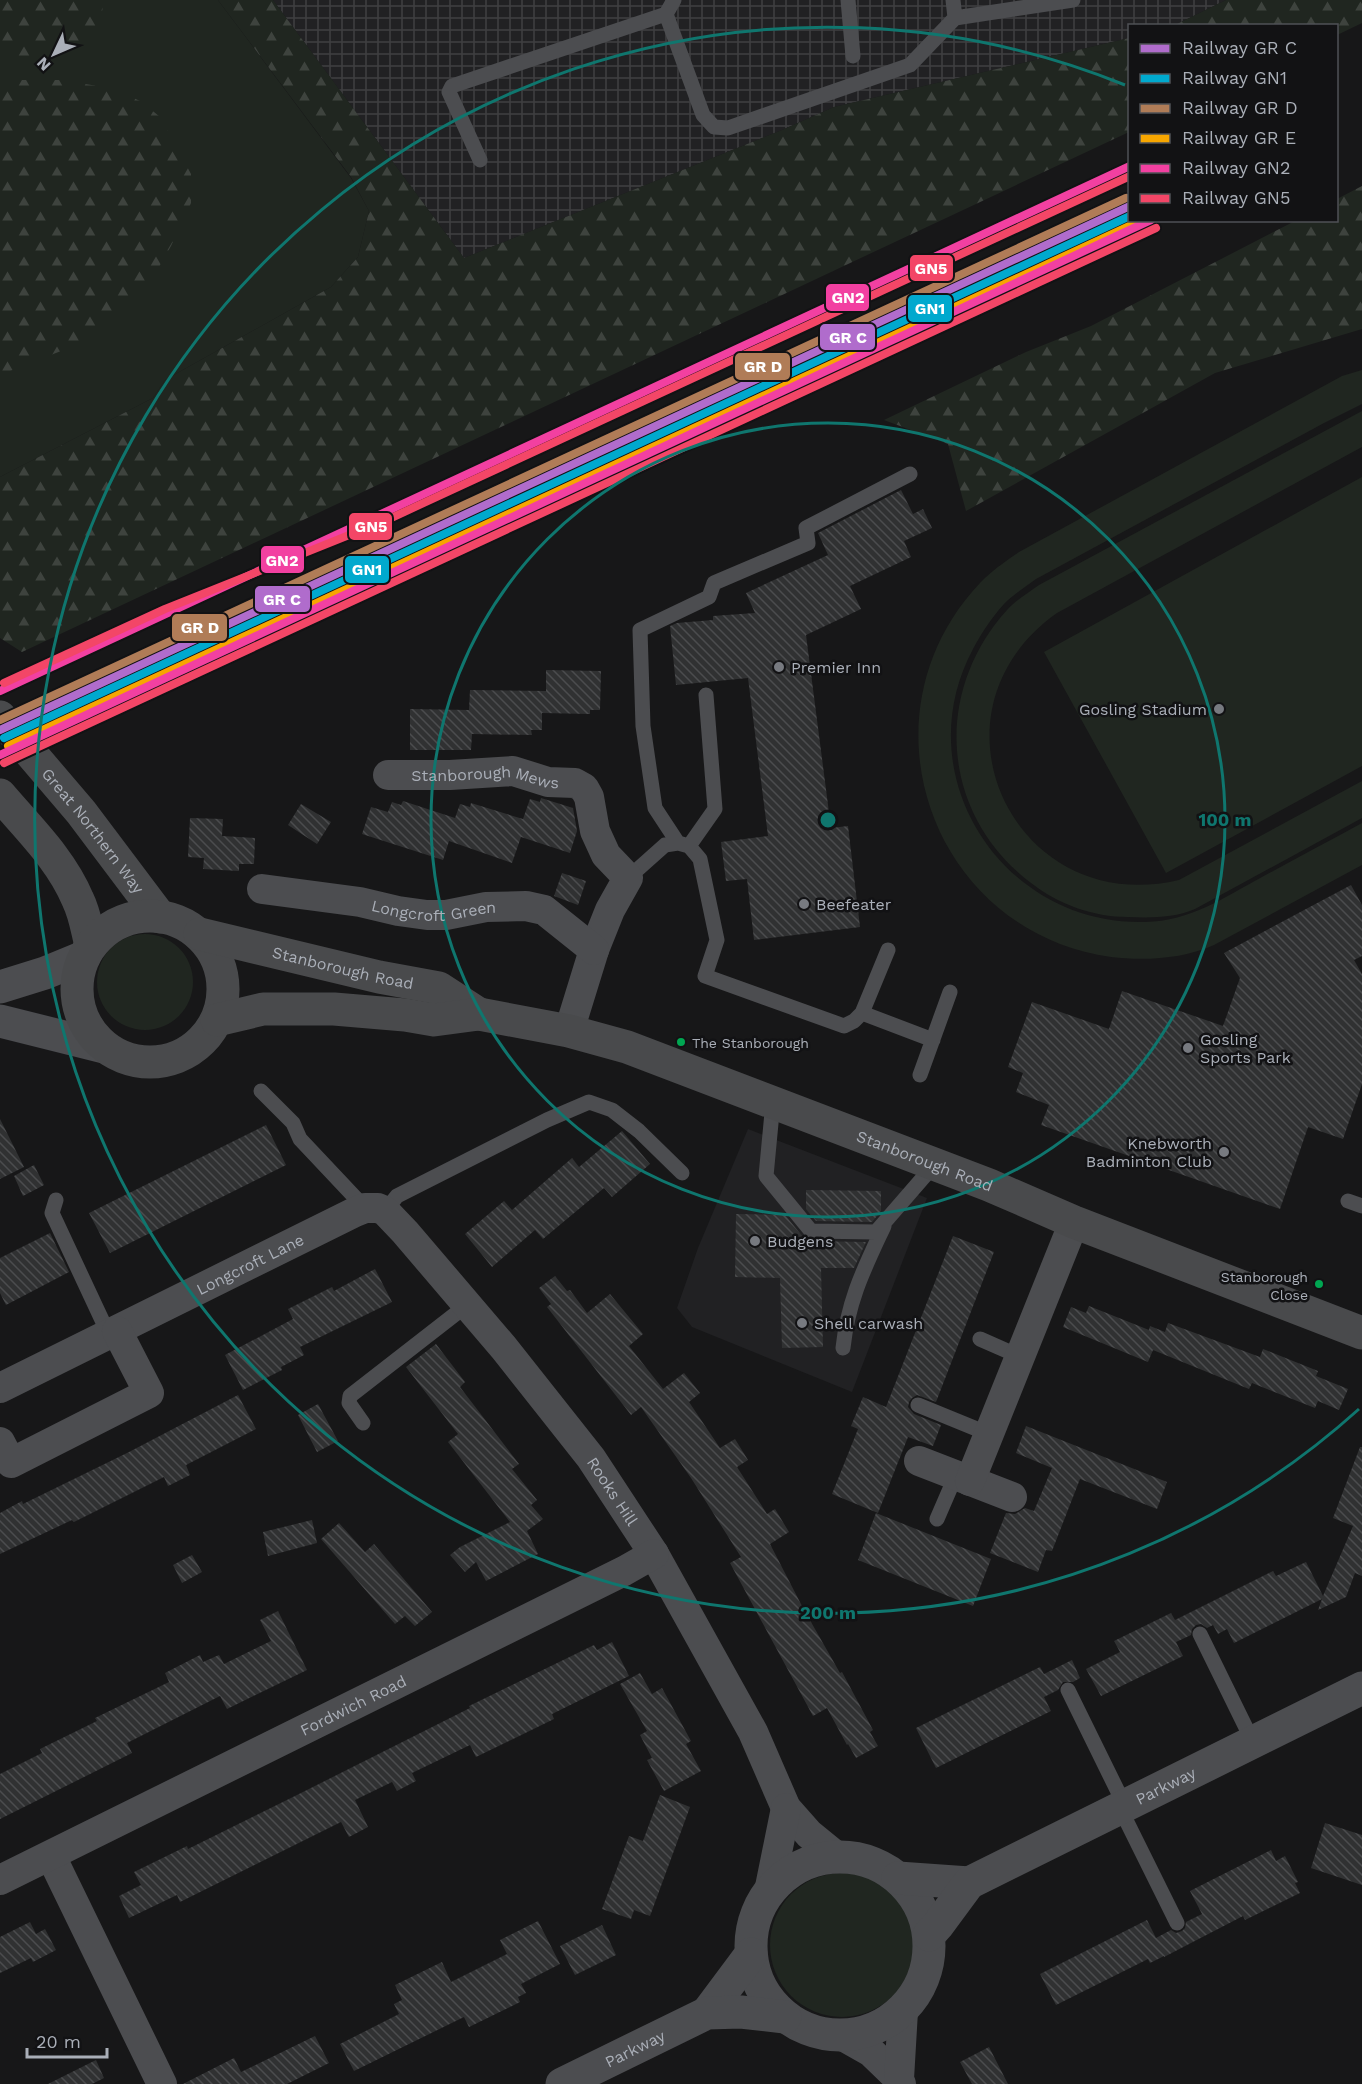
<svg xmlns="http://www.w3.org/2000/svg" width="1362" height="2084" font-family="'Work Sans',sans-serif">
	<defs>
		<pattern id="industrial-grid" width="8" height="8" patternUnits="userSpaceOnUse" patternTransform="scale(1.5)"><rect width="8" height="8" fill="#212123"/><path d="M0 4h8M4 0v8" fill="none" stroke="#3f3f41"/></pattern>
		<pattern id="forest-firs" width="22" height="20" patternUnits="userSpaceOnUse" patternTransform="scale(1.5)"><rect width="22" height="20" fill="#202620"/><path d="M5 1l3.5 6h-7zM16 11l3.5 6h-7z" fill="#3e433e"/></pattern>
		<pattern id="building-back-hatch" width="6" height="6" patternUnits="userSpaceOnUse" patternTransform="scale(1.5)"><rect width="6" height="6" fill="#303132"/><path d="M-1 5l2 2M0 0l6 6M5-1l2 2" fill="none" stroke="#4b4c4e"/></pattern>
	</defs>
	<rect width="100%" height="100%" fill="#171718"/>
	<path fill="#212123" d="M 748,1129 L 927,1198 L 852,1392 L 692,1327 L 677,1308 L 698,1248 Z"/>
	<path fill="url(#industrial-grid)" d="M 273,0 L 1226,0 L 1175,25 L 1130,26 L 1129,38 L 834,107 L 782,130 L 464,258 Z"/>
	<path fill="#202620" d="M 0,0 L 218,0 L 351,178 L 369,211 L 358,257 L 331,287 L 165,380 L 153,398 L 0,477 Z
		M 1362,370 L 1362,404 L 1324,423 L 1036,579 C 1025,587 1013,595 1004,604 C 992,617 981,634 973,649 C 905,776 1003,926 1145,922 C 1191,921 1223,898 1262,877 C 1295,859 1329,841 1362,823 L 1362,865 L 1214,945 C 1183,959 1144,961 1111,957 C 931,932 855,715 980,583 C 991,571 1006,561 1019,552 L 1309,394 L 1342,376 Z
		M 1362,411 L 1362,447 L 1057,613 C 917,712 1013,919 1179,880 L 1362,781 L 1362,818 L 1195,909 C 1174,918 1150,918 1128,917 C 1093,917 1058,904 1031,883 C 941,815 932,693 1007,610 C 1016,600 1028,593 1039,585 Z
		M 1362,477 L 1362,766 L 1166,873 L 1044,652 Z
		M97 982a48 48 0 1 1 96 0a48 48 0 1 1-96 0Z
		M770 1945a72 72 0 1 1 144 0a72 72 0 1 1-144 0Z"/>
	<path fill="url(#forest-firs)" d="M 0,0 L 101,0 L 103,5 L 100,27 L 77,47 L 51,58 L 0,61 Z
		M 218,0 L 273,0 L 464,258 L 782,130 L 834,107 L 1129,38 L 1129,132 L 22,652 L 0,638 L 0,477 L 153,398 L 165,380 L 331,287 L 358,257 L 369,211 L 351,177 Z
		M 1226,0 L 1362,0 L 1362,23 L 1337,35 L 1336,26 L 1175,25 Z
		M 0,80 L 62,80 L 115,89 L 142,102 L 160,117 L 191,174 L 191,203 L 171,246 L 147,288 L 94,338 L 0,375 Z
		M 1362,186 L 1362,329 L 1215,373 L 966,511 L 948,444 L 884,420 L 1026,352 L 1091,326 L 1295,221 L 1336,220 L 1337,199 Z"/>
	<path fill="url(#building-back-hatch)" d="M 901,490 L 913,514 L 923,509 L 932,528 L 904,541 L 911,557 L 850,586 L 861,609 L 806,635 L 831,828 L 848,826 L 860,927 L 754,940 L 747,879 L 726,881 L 721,842 L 768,836 L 748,678 L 676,685 L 670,626 L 677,623 L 713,620 L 713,616 L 755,613 L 746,593 L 828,555 L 818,533 Z
		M 546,670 L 601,671 L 600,710 L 590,710 L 590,714 L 542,713 L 542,730 L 531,730 L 532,735 L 472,734 L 471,750 L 410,750 L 410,709 L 469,710 L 470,690 L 546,691 Z
		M 541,798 L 573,808 L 577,831 L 570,853 L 521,837 L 512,863 L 449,841 L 443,860 L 362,834 L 371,807 L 388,812 L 392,802 L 401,805 L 403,801 L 455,818 L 460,804 L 470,807 L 471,803 L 523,819 L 530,799 L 540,802 Z
		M 301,804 L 331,822 L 317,844 L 288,825 Z
		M 190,818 L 223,819 L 222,836 L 255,838 L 254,864 L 239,864 L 239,871 L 203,869 L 204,858 L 188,857 Z
		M 562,873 L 586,881 L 578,905 L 554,896 Z
		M 1351,885 L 1362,905 L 1362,956 L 1354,960 L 1362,974 L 1362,1084 L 1343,1139 L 1308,1127 L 1280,1209 L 1041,1125 L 1049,1105 L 1016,1092 L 1023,1073 L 1008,1067 L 1032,1002 L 1109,1029 L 1122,991 L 1223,1026 L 1240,978 L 1224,953 Z
		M 0,1119 L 24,1167 L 0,1179 Z
		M 266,1125 L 286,1165 L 110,1253 L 89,1213 Z
		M 622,1131 L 650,1164 L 612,1197 L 604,1188 L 543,1239 L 535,1230 L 492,1267 L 465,1234 L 504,1201 L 512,1210 L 572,1158 L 579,1167 Z
		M 34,1165 L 44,1185 L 23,1196 L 14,1176 Z
		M 806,1190 L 881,1191 L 881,1211 L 872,1222 L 816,1221 L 806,1209 Z
		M 736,1214 L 785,1215 L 803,1237 L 810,1241 L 866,1242 L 854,1268 L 821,1268 L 823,1347 L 782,1348 L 780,1278 L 735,1277 Z
		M 50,1233 L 69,1272 L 6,1305 L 0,1293 L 0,1258 Z
		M 953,1236 L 994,1252 L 936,1402 L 917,1395 L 912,1398 L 909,1402 L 908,1407 L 914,1414 L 941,1425 L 933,1446 L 908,1437 L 878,1513 L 832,1494 L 858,1429 L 851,1426 L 863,1397 L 886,1407 Z
		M 375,1269 L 392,1302 L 300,1347 L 304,1355 L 281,1367 L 282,1370 L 243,1390 L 225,1355 L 293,1319 L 288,1309 L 332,1287 L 334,1291 Z
		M 555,1276 L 567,1291 L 570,1290 L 587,1313 L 610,1294 L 643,1334 L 629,1346 L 663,1389 L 684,1373 L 700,1393 L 689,1402 L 720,1448 L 735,1439 L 748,1460 L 737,1467 L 767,1514 L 775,1509 L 789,1532 L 770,1544 L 803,1608 L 840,1673 L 842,1672 L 873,1730 L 870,1732 L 878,1746 L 856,1758 L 848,1744 L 847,1745 L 827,1708 L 813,1716 L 730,1563 L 741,1557 L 691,1478 L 641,1407 L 631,1415 L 547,1307 L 551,1304 L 539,1288 Z
		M 1089,1306 L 1149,1330 L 1150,1326 L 1165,1332 L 1168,1323 L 1260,1357 L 1263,1349 L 1318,1371 L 1316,1376 L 1348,1389 L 1339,1410 L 1318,1401 L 1315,1408 L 1252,1383 L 1249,1389 L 1153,1350 L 1148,1362 L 1063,1327 L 1071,1307 L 1086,1313 Z
		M 436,1344 L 465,1382 L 460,1387 L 519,1464 L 512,1469 L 537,1500 L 531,1505 L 543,1519 L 527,1531 L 538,1554 L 486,1581 L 476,1562 L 465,1572 L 450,1555 L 460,1547 L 510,1522 L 448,1442 L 458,1434 L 406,1367 Z
		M 238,1395 L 256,1429 L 186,1465 L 190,1475 L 168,1486 L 164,1477 L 74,1522 L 72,1520 L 0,1554 L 0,1513 L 22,1501 L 23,1504 L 129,1452 Z
		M 318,1404 L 338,1441 L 317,1452 L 298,1415 Z
		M 1026,1426 L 1167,1482 L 1157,1509 L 1080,1479 L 1052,1551 L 1046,1550 L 1038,1572 L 990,1553 L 1006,1513 L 1015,1514 L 1025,1508 L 1034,1511 L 1052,1468 L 1016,1453 Z
		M 1360,1447 L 1362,1447 L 1362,1576 L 1355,1573 L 1346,1597 L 1318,1610 L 1322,1599 L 1234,1643 L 1227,1629 L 1218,1634 L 1213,1625 L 1207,1628 L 1201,1624 L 1196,1625 L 1192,1629 L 1191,1635 L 1176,1642 L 1183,1656 L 1101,1696 L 1086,1669 L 1120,1652 L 1114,1641 L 1171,1613 L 1175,1620 L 1273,1571 L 1276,1576 L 1306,1562 L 1323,1596 L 1353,1526 L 1333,1518 Z
		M 876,1513 L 991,1559 L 973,1606 L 858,1560 Z
		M 312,1520 L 317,1543 L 268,1556 L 263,1532 Z
		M 339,1523 L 365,1552 L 374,1544 L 432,1612 L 415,1626 L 405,1616 L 395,1624 L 321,1539 Z
		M 192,1555 L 202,1572 L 182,1583 L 173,1565 Z
		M 278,1611 L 307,1670 L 227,1709 L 220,1696 L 127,1743 L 132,1753 L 0,1819 L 0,1774 L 42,1753 L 40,1749 L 97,1721 L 95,1718 L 169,1682 L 165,1673 L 200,1655 L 203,1662 L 219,1655 L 224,1664 L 271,1641 L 260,1620 Z
		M 612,1642 L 629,1676 L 552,1714 L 554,1719 L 476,1757 L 470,1745 L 412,1773 L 416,1781 L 397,1791 L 392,1782 L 355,1800 L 368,1827 L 349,1837 L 341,1822 L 180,1902 L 177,1895 L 129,1918 L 119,1896 L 141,1885 L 134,1872 L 187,1846 L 188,1849 L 297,1795 L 470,1708 L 469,1706 L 594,1645 L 597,1650 Z
		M 1072,1660 L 1080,1678 L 1073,1682 L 1063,1682 L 1058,1690 L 1044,1697 L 1051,1711 L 936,1768 L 916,1728 L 1040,1667 L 1044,1674 Z
		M 640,1673 L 652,1694 L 662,1688 L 691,1741 L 686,1744 L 701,1771 L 664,1791 L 647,1760 L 652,1758 L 640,1735 L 647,1731 L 620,1684 Z
		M 660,1795 L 690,1807 L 650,1916 L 634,1910 L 631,1919 L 602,1909 L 629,1836 L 643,1841 Z
		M 1325,1823 L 1362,1835 L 1362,1885 L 1311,1868 Z
		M 1271,1850 L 1276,1861 L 1285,1856 L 1298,1882 L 1295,1883 L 1300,1893 L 1245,1920 L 1243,1916 L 1164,1957 L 1164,1956 L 1150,1963 L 1148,1959 L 1056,2005 L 1040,1974 L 1147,1920 L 1156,1938 L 1171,1930 L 1176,1933 L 1182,1931 L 1185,1928 L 1186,1922 L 1202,1914 L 1190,1891 Z
		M 538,1921 L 560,1964 L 521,1984 L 526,1993 L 518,1997 L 520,2002 L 469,2027 L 464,2017 L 354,2071 L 340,2044 L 399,2014 L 394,2004 L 402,2000 L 395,1985 L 442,1962 L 451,1982 L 507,1954 L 500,1940 Z
		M 30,1922 L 36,1934 L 45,1929 L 56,1950 L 33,1962 L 31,1958 L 0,1973 L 0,1937 Z
		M 602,1925 L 616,1955 L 575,1975 L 560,1946 Z
		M 315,2036 L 329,2063 L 287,2084 L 183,2084 L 234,2058 L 241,2072 Z
		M 989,2047 L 1008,2084 L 972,2084 L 960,2062 Z
		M 96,2060 L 104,2078 L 92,2084 L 48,2084 Z"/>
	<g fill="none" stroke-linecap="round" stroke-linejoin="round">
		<path stroke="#4c4d50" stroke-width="15" d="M 848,0 L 853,56
			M 953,0 L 955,18 L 1073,0
			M 666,14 L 674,0
			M 480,160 L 449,92 L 452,86 L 666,14 L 703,115 L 714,127 L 728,128 L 910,65 L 955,18
			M 678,843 L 655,808 L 643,726 L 640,630 L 709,597 L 714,583 L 808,543 L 806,528 L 910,474
			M 689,846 L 715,809 L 706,695
			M 628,878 L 665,845 L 678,843 L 689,846 L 700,859 L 717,940 L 705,976 L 844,1026 L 854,1021 L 862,1013 L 888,950
			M 862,1013 L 933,1040
			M 920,1075 L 950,992
			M 261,1091 L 293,1123 L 300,1139 L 365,1208
			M 773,1102 L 766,1176 L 811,1231 L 876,1232 L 935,1164
			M 56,1200 L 52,1213 L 109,1335
			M 1348,1201 L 1362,1206
			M 385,1211 L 397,1196 L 547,1120 L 589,1102 L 612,1110 L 639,1131 L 682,1173
			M 980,1339 L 1019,1356
			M 843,1348 C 848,1300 864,1269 884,1226
			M 918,1405 L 989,1434
			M 363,1423 L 349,1403 L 350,1396 L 467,1305
			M 937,1519 L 956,1475
			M 1200,1634 L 1253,1742
			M 1068,1690 L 1125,1806
			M 1120,1808 L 1177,1923"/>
		<g stroke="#4c4d50" stroke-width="30">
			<path id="s1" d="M 388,775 L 450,775 L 513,771 L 548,782 L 575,783 L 584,788 L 589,797 L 595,831 L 606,855 L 628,878 L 610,910 L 594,950 L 569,1031"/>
			<path id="s2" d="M 262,889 L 360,902 L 398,911 L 427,915 L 446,915 L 486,907 L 526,906 L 544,910 L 594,950"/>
			<path id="s3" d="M 0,1388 L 355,1212 L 365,1208 L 378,1208 L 385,1211 L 405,1232 L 504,1348 L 591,1458 L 654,1554 L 753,1732 L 786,1808 L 809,1834 L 836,1856"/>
			<path d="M 0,1442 L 11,1463 L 149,1393 L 117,1331"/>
			<path d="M 919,1461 L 1012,1497"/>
			<path d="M 970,1481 L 1074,1222"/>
			<path d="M 51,1856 L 162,2084"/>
			<path id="s4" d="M 0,1880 L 624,1571 L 654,1554"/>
			<path d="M 770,1887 L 786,1808"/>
			<path d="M 841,2035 L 871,2052 L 899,2079"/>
			<path d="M 901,2084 L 899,2079 L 903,2011"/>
		</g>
		<g stroke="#4c4d50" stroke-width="33">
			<path d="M 0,987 L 45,973 L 84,957"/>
			<path d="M 0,1021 L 104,1047"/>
			<circle cx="840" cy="1946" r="89"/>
			<path d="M 898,1878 L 969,1883"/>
			<path id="s5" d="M 929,1935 L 938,1925 L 969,1883 L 1362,1688"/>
			<path d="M 707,2013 L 751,1954"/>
			<path id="s6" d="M 562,2084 L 707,2013 L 741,2012 L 785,2017"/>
		</g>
		<g stroke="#494a4c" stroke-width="33">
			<path id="s7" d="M 0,717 L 81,812 L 160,917"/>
			<path d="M 0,795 C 28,828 61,859 78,900 C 85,914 87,930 91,945"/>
			<circle cx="150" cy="989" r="73"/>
			<path id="s8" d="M 200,934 L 379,977 L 439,988 L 479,1014"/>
			<path id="s9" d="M 217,1020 L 263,1009 L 334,1009 L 405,1015 L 434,1020 L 479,1014 L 569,1031 L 627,1047 L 989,1185 L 1074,1222 L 1362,1333"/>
		</g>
		<g stroke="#121214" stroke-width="12">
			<path id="rail-1" d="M 0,730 L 1130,206"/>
		</g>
		<g stroke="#121214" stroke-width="12">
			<path id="rail-2" d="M 4,738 L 1130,216"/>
		</g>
		<g stroke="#121214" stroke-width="12">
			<path id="rail-3" d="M 0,720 L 1126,198"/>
		</g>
		<g stroke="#121214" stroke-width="12">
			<path id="rail-4" d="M 8,746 L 1138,222"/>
		</g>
		<g stroke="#121214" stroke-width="12">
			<path id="rail-5" d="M 0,691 L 1130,166
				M 0,755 L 1151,220"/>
		</g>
		<g stroke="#121214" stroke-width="12">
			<path id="rail-6" d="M 4,683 L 165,609 L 389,519 L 1130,176
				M 4,763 L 1156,228"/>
		</g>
		<use href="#rail-1" stroke="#b06ccc" stroke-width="8"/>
		<use href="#rail-2" stroke="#00a9ce" stroke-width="8"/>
		<use href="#rail-3" stroke="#b07c57" stroke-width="8"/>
		<use href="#rail-4" stroke="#f7a600" stroke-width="8"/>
		<use href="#rail-5" stroke="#f240a1" stroke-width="8"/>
		<use href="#rail-6" stroke="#f34667" stroke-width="8"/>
	</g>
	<g fill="none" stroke="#0f766e" stroke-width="3">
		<circle cx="828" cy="820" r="397"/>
		<path d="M1359 1409A793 793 0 1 1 1125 85"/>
	</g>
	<g fill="#777a80" stroke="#121214" stroke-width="2">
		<circle cx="779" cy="667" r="6"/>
		<circle cx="1219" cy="709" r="6"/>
		<circle cx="804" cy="904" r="6"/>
		<circle cx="1188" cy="1048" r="6"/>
		<circle cx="1224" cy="1152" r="6"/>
		<circle cx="755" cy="1241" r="6"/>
		<circle cx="802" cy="1323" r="6"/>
	</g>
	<g fill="#00a651" stroke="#121214" stroke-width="2">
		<circle cx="681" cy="1042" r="5"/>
		<circle cx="1319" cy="1284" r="5"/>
	</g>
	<g text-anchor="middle" stroke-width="5" stroke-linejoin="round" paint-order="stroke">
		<g font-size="14" fill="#aaafb8" stroke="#121214" text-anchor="start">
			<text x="692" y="1048">The Stanborough</text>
			<text x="1308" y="1282" text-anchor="end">Stanborough<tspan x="1308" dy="18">Close</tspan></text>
		</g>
		<g font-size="16" fill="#aaafb8" stroke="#121214" text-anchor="start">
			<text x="791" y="673">Premier Inn</text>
			<text x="1207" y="715" text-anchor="end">Gosling Stadium</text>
			<text x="816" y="910">Beefeater</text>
			<text x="1200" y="1045">Gosling<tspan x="1200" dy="18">Sports Park</tspan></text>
			<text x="1212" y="1149" text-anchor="end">Knebworth<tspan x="1212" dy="18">Badminton Club</tspan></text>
			<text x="767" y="1247">Budgens</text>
			<text x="814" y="1329">Shell carwash</text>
		</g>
		<g font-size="16" fill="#aaafb8" stroke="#121214">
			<text dy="6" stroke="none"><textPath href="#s1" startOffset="98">Stanborough Mews</textPath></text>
			<text dy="6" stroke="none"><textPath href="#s7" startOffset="147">Great Northern Way</textPath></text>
			<text dy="6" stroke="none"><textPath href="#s2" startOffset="174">Longcroft Green</textPath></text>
			<text dy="6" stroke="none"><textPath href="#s8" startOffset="147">Stanborough Road</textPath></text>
			<text dy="6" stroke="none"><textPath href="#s9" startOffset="735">Stanborough Road</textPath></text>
			<text dy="6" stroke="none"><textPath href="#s3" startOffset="279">Longcroft Lane</textPath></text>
			<text dy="6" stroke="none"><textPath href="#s3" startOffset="789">Rooks Hill</textPath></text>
			<text dy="6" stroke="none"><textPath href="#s4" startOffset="394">Fordwich Road</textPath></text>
			<text dy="6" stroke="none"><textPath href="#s5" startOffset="285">Parkway</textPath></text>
			<text dy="6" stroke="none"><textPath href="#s6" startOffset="81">Parkway</textPath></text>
		</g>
	</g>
	<circle cx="828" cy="820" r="9" fill="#0f766e" stroke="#121214" stroke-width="3"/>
	<g font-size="18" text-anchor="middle" font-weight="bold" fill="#0f766e" stroke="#121214" stroke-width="5" stroke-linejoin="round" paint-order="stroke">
		<text x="1225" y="826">100 m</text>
		<text x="828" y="1619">200 m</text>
	</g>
	<g stroke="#121214" stroke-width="2">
		<rect x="909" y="254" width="45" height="28" rx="6" fill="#f34667"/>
		<rect x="825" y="283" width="45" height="29" rx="6" fill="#f240a1"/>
		<rect x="907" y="294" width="46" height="29" rx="6" fill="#00a9ce"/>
		<rect x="819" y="323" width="57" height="28" rx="6" fill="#b06ccc"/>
		<rect x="734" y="352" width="57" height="29" rx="6" fill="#b07c57"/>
		<rect x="348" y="512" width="45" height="29" rx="6" fill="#f34667"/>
		<rect x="260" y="545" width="45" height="29" rx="6" fill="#f240a1"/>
		<rect x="344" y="555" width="46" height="29" rx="6" fill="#00a9ce"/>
		<rect x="254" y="585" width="57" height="28" rx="6" fill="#b06ccc"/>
		<rect x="171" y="613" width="57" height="29" rx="6" fill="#b07c57"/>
	</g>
	<g font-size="16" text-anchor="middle" font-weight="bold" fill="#fff">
		<text x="931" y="274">GN5</text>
		<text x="848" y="303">GN2</text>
		<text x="930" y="314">GN1</text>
		<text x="848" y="343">GR C</text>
		<text x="763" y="372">GR D</text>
		<text x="371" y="532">GN5</text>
		<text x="282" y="566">GN2</text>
		<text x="367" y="575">GN1</text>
		<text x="282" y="605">GR C</text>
		<text x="200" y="633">GR D</text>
	</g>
	<rect x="1128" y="24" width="210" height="198" fill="#121214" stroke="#4f5156" stroke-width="1.5"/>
	<rect x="1140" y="44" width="30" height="9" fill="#b06ccc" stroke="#4f5156" stroke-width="1.5"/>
	<text x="1182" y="54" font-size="18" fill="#aaafb8">Railway GR C</text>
	<rect x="1140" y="74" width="30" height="9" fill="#00a9ce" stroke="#4f5156" stroke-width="1.5"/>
	<text x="1182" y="84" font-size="18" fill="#aaafb8">Railway GN1</text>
	<rect x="1140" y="104" width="30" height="9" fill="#b07c57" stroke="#4f5156" stroke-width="1.5"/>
	<text x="1182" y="114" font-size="18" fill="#aaafb8">Railway GR D</text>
	<rect x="1140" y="134" width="30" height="9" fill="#f7a600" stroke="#4f5156" stroke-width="1.5"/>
	<text x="1182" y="144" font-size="18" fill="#aaafb8">Railway GR E</text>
	<rect x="1140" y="164" width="30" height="9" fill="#f240a1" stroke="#4f5156" stroke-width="1.5"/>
	<text x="1182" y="174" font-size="18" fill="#aaafb8">Railway GN2</text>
	<rect x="1140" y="194" width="30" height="9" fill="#f34667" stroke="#4f5156" stroke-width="1.5"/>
	<text x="1182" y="204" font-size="18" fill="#aaafb8">Railway GN5</text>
	<g transform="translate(54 54) rotate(226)" stroke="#121214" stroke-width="4.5" paint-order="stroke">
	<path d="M0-4.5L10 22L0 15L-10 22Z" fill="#aaafb8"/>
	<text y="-9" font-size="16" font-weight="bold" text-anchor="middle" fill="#aaafb8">N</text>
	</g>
	<path d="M27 2048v9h80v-9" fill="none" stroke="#aaafb8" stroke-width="3"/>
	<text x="36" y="2048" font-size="18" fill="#aaafb8" stroke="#121214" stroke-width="4.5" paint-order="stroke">20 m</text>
</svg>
